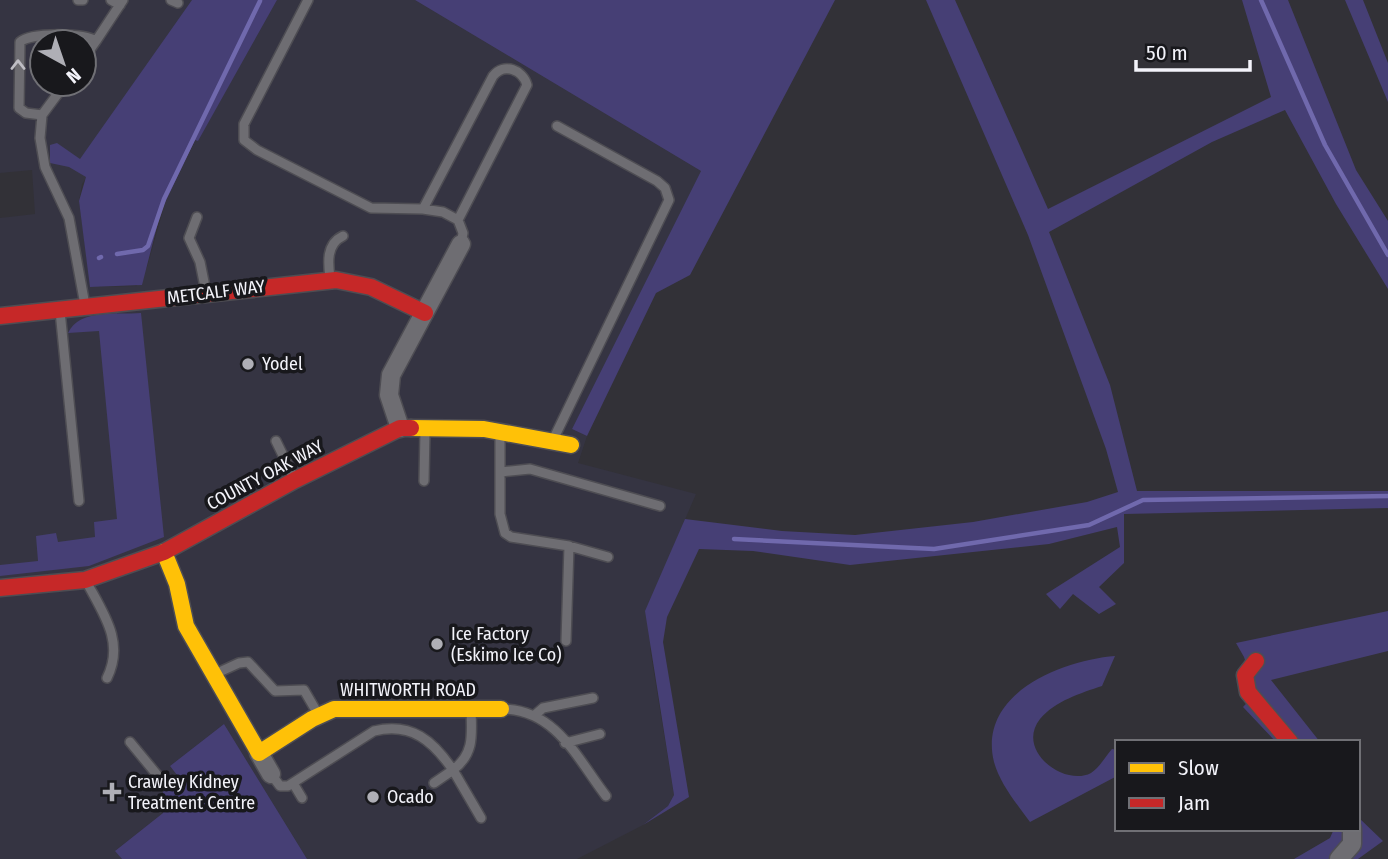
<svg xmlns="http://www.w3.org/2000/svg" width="1388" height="859" font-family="'Fira Sans Condensed',sans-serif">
	<rect width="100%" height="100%" fill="#323137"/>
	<path fill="#353442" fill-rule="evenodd" d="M 0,0 L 213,0 L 82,184 L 79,201 L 91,287 L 137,286 L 147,267 L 166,200 L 195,140 L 198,140 L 277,0 L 415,0 L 701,171 L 572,429 L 587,436 L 578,463 L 696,494 L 674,545 L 650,649 L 674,795 L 668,806 L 643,825 L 577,859 L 307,859 L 224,724 L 170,766 L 180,779 L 163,813 L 116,850 L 122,859 L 0,859 L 0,218 L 35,214 L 32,170 L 0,173 ZM 42,42 L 84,42 L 84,84 L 42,84 Z"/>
	<path fill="#463f75" d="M 192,0 L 277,0 L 198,141 L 195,140 L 161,211 L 142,285 L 90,287 L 79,201 L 86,177 L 69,167 L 50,163 L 50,145 L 57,143 L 80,159 Z
		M 415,0 L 835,0 L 690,275 L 656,293 L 587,436 L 572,429 L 701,171 Z
		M 926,0 L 955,0 L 1048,209 L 1271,97 L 1242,0 L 1288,0 L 1356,170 L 1388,221 L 1388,289 L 1336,204 L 1285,110 L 1212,142 L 1049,232 L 1110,385 L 1137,491 L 1388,491 L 1388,508 L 1124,514 L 1124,563 L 1099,587 L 1116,604 L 1099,614 L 1073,594 L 1060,609 L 1046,594 L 1120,547 L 1117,527 L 1049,544 L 850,565 L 753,551 L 699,549 L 667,617 L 663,642 L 689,797 L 643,825 L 668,806 L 674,795 L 645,611 L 685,519 L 782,531 L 855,535 L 973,522 L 1087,502 L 1118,492 L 1106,449 L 1028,235 Z
		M 1345,0 L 1363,0 L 1388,63 L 1388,102 Z
		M 141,313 L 164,537 L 89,566 L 0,576 L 0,565 L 38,561 L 36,536 L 56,533 L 58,542 L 95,537 L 94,522 L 117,519 L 99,331 L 68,333 C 80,308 117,315 141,313 Z
		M 1388,611 L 1388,651 L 1271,680 L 1320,742 L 1276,742 L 1243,707 L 1256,693 L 1244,657 L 1236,643 Z
		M 1115,656 L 1102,686 C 1081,693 1055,701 1040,719 C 1015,751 1065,787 1091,773 C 1099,768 1106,756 1112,749 L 1117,750 L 1117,776 L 1030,822 C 1017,804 1000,784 994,762 C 977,693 1063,660 1115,656 Z
		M 224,724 L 307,859 L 122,859 L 115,851 L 163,813 L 163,792 L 180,779 L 170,766 Z
		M 1358,817 L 1383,841 L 1358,859 L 1294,859 L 1330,838 L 1334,829 L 1358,829 Z"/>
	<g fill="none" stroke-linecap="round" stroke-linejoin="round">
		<path stroke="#7069ad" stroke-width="4.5" d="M 1261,0 L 1325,145 L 1388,255
			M 117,254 L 143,250 L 148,246 L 164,199 L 260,1
			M 99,258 L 101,257
			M 734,539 L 934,549 L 1089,525 L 1143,500 L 1388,496"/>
		<g stroke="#4e4d53" stroke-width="12">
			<path id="lane" d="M 78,0 L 83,0
				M 111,0 L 120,5
				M 171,0 L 178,3
				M 308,0 L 244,124 L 244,140 L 257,150 L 371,208 L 423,209
				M 96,41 L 123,0
				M 65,84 L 42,115 L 40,138 L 45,167 L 69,218 L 85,305
				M 42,115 L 26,113 L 19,108 L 20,42 C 31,32 84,33 96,41 L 84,58
				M 197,217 L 189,238 L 200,262 L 206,292
				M 458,220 L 443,212 L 423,209 L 493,76 C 504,62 523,70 527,85 L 458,220 L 463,233 L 461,244
				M 330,278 C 328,263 326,244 343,236
				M 60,311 L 79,501
				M 500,435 L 500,514 L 505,533 L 511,537 L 569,546 L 566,641
				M 553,440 L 669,200 L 665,188 L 657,181 L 557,126
				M 276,441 L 294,478
				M 500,472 L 530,469 L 660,506
				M 424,481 L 425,431
				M 569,546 L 608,557
				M 86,581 C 103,613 125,642 107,678
				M 215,674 L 239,663 L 248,662 L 275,691 L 304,690 L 318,714
				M 503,709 C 556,710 577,758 606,796
				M 536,714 L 543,708 L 593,698
				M 130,742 L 163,782
				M 565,743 L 600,734
				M 271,774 L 280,786 L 288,786 L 374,731 C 412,722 433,741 453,770 C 474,754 472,736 471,711
				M 293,783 L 302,798
				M 434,783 L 453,770 L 481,818"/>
		</g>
		<g stroke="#4e4d53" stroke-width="21">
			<path id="street" d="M 400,428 L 389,395 L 391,375 L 461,244
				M 259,753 L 271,774
				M 1339,859 L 1352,844 L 1352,829"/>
		</g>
		<g stroke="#4e4d53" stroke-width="19">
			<path id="slow" d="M 411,428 L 484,429 L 571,445
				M 164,552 L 177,584 L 186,626 L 259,753 L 312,719 L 334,709 L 501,709"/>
		</g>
		<g stroke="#4e4d53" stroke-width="19">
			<path id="jam" d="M 0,316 L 336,280 L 371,287 L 425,313
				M 0,588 L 85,580 L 164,552 L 295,480 L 400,428 L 411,428
				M 1256,661 L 1245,675 L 1248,692 L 1290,742"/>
		</g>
		<use href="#lane" stroke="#6e6d72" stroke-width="9"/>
		<use href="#street" stroke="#6e6d72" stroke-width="18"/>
		<use href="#slow" stroke="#ffc107" stroke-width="16"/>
		<use href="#jam" stroke="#c62828" stroke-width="16"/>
	</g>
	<defs><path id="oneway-chevron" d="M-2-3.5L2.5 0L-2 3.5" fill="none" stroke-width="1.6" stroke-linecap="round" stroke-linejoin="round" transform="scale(1.75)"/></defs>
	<use stroke="#bebdc4" href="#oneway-chevron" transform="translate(18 65) rotate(-90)"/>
	<g fill="#afafb6" stroke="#18181c" stroke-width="2.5">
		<circle cx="248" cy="364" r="7"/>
		<circle cx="437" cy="644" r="7"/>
		<path d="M108.5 781.5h7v7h7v7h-7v7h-7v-7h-7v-7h7z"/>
		<circle cx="373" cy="797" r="7"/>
	</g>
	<g text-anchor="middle" stroke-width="7" stroke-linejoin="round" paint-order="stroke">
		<g font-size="18" fill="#f3f3fa" stroke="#18181c">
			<text transform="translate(216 292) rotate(-7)" y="6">METCALF WAY</text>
			<text transform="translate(265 475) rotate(-28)" y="6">COUNTY OAK WAY</text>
			<text x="408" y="696">WHITWORTH ROAD</text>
		</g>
		<g font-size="18" fill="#f3f3fa" stroke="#18181c" text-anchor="start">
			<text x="262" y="370">Yodel</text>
			<text x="451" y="640">Ice Factory<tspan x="451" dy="21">(Eskimo Ice Co)</tspan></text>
			<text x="128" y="788">Crawley Kidney<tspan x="128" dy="21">Treatment Centre</tspan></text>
			<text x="387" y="803">Ocado</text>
		</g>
	</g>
	<rect x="1115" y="740" width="245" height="91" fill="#18181c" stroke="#707075" stroke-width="2"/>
	<rect x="1129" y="763" width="35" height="10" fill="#ffc107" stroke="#707075" stroke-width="2"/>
	<text x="1178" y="775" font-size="21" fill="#f3f3fa">Slow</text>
	<rect x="1129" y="798" width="35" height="10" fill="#c62828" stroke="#707075" stroke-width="2"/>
	<text x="1178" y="810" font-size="21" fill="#f3f3fa">Jam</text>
	<g transform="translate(63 63) rotate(140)"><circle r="33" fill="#18181c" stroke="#707075" stroke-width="2"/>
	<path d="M0-5L12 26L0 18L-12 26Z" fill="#afafb6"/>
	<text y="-10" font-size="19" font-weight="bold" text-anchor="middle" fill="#f3f3fa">N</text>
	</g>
	<path d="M1136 60v10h114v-10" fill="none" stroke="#f3f3fa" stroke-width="3.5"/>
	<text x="1146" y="60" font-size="21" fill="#f3f3fa" stroke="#18181c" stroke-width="5" paint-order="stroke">50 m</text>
</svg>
